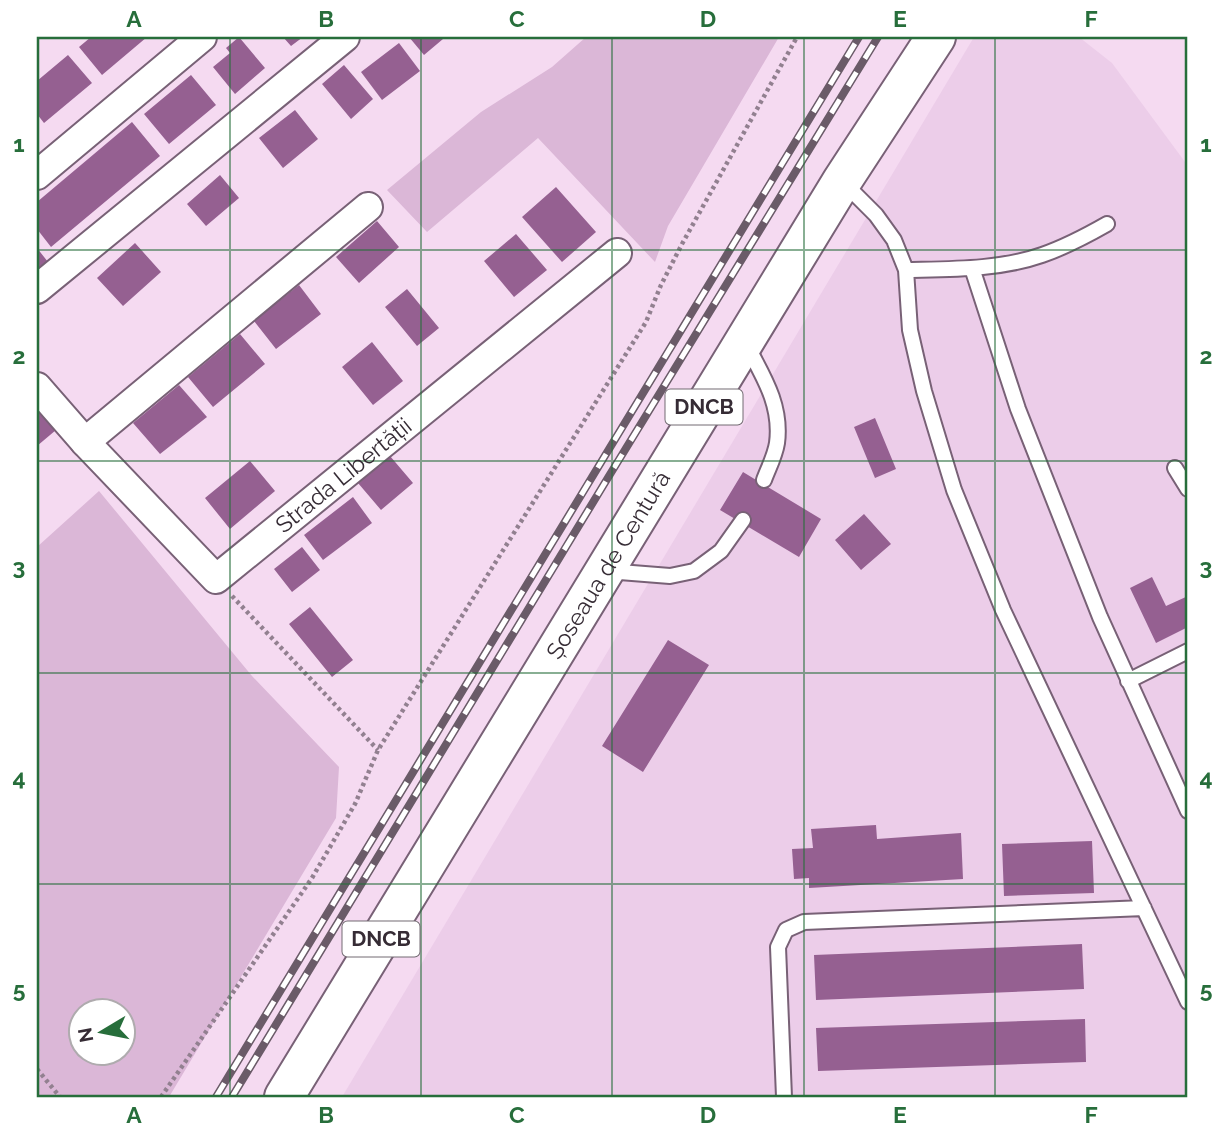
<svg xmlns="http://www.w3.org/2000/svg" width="1225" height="1134" font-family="Raleway,sans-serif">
	<rect width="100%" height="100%" fill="#f5daf1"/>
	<path fill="#eccde9" d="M 974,37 L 1079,37 L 1112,63 L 1188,166 L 1188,1097 L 342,1097 Z"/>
	<path fill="#dbb7d7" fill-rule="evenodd" d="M 586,37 L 779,37 L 668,226 L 655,262 L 538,138 L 427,232 L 387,190 L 481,112 L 552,67 Z
		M 99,491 L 252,676 L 339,767 L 336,818 L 169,1097 L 37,1097 L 37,547 ZM 80,1012 L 122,1012 L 122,1054 L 80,1054 Z"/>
	<path fill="#956091" d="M 91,37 L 147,37 L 102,75 L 79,47 Z
		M 239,37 L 265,68 L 235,94 L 213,67 L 230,53 L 226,48 Z
		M 283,37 L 303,37 L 291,46 Z
		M 409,37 L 442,37 L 443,39 L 424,55 Z
		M 399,43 L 420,71 L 382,100 L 361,72 Z
		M 68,55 L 92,83 L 44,123 L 37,114 L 37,81 Z
		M 344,65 L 373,99 L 351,119 L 322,84 Z
		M 191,75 L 216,105 L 169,144 L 144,114 Z
		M 295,110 L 318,139 L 283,168 L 259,138 Z
		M 132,122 L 160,156 L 51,247 L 37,229 L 37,202 Z
		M 220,175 L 239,198 L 206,226 L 187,204 Z
		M 556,187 L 596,232 L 562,262 L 522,217 Z
		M 377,221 L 399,247 L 359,283 L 336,257 Z
		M 516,234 L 547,270 L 514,297 L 484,261 Z
		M 135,243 L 161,272 L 123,306 L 97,278 Z
		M 37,248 L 48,262 L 37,271 Z
		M 299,285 L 321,314 L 276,349 L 254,321 Z
		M 407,289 L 439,328 L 417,346 L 385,307 Z
		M 240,334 L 265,364 L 213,407 L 188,377 Z
		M 372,342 L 403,381 L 373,405 L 342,367 Z
		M 179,385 L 207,417 L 160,454 L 133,423 Z
		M 37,407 L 56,430 L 37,446 Z
		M 875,418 L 896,469 L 875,478 L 854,427 Z
		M 390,456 L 413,483 L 381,510 L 358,483 Z
		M 250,461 L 275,491 L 230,529 L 205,498 Z
		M 743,472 L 821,519 L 799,557 L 720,510 Z
		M 353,497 L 372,523 L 323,560 L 304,535 Z
		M 864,514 L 891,544 L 861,570 L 835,540 Z
		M 302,547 L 320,570 L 292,592 L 274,569 Z
		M 1152,577 L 1166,606 L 1188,596 L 1188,627 L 1156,643 L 1130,588 Z
		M 310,607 L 353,660 L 332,677 L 289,624 Z
		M 668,640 L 709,665 L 643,772 L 602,746 Z
		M 876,825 L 877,839 L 961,833 L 963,879 L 809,888 L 809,878 L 794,879 L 792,849 L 813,848 L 811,829 Z
		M 1092,841 L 1094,893 L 1004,896 L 1002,844 Z
		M 1082,944 L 1084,989 L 816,1000 L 814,955 Z
		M 1085,1019 L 1086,1062 L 818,1071 L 816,1028 Z"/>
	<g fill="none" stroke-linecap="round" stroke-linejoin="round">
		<g stroke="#786176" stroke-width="18">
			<path id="lane" d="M 843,182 L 876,215 L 894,240 L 906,270 L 910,330 L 924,391 L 954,490 L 1003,610 L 1188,1002
				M 972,268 L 1018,409 L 1100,617 L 1188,811
				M 906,270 C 951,269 999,270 1042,255 C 1065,247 1086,236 1107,224
				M 746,344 C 763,376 782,405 777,443 C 775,456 768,469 764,480
				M 1175,468 L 1188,489
				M 607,571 L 670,576 L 694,571 L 721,551 L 743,520
				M 1128,681 L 1188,651
				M 784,1097 L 778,947 L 786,930 L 804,922 L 1144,908"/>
		</g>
		<g stroke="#786176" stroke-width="32">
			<g id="street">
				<path d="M 37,175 L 202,37"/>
				<path d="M 37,289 L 345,37"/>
				<path id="s1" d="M 37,387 L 85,442 L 216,579 L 617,253"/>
				<path d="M 85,442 L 368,207"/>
			</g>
		</g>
		<g stroke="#786176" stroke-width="42">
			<g id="primary">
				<path id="s2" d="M 284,1097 L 842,181 L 936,37"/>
			</g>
		</g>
		<path stroke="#928090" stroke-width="4.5" stroke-dasharray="3.5 3.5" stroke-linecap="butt" d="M 232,596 L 378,750
			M 37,1069 L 60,1097
			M 161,1097 L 312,878 L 355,804 L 378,750 L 646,322 L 661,285 L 682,244 L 797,37"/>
		<use href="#lane" stroke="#fff" stroke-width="14"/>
		<use href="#street" stroke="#fff" stroke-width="28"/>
		<use href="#primary" stroke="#fff" stroke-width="38"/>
		<g stroke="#6a5b68" stroke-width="8">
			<path id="rail" d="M 216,1097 L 859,37
				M 232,1097 L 609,476 L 878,37"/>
		</g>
		<use href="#rail" stroke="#fff" stroke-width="5" stroke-dasharray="16" stroke-linecap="butt"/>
	</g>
	<path fill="none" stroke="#276e3b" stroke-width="2" stroke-opacity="0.55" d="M 230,37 L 230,1097M 421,37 L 421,1097M 612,37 L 612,1097M 804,37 L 804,1097M 995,37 L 995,1097M 37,250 L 1188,250M 37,461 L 1188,461M 37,673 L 1188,673M 37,884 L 1188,884"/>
	<g text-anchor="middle" stroke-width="7" stroke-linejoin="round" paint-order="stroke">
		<g fill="#fff" stroke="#726b72" stroke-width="2">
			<rect x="665.5" y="389.5" width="77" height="35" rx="5"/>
			<rect x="342.5" y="921.5" width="77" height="35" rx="5"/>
		</g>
		<g font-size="21" font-weight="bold" fill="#362c35">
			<text x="704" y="414">DNCB</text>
			<text x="381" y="946">DNCB</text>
		</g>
		<g font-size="23" fill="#362c35" stroke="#fff">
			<text dy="8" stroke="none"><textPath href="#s1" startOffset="427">Strada Libertății</textPath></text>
			<text dy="8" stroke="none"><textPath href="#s2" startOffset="623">Șoseaua de Centură</textPath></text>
		</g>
	</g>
	<rect width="1225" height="1134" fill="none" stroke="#ffffff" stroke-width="77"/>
	<g transform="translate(102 1032) rotate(260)"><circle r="33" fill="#ffffff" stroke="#afabae" stroke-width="2"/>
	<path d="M0-5L12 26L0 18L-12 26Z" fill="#276e3b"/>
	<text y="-10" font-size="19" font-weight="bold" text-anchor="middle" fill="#362c35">N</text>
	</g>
	<rect x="38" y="38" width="1148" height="1058" fill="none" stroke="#276e3b" stroke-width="2.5"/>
	<g font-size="23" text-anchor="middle" font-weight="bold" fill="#276e3b">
		<text x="134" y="27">A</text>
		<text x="326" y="27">B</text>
		<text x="517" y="27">C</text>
		<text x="708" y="27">D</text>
		<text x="900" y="27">E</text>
		<text x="1091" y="27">F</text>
		<text x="19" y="152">1</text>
		<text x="1206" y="152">1</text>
		<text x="19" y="364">2</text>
		<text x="1206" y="364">2</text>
		<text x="19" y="575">3</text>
		<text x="1206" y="575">3</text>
		<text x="19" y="786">4</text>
		<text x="1206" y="786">4</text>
		<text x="19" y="998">5</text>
		<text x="1206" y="998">5</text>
		<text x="134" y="1123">A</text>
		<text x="326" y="1123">B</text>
		<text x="517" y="1123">C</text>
		<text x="708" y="1123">D</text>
		<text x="900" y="1123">E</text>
		<text x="1091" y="1123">F</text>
	</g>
</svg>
